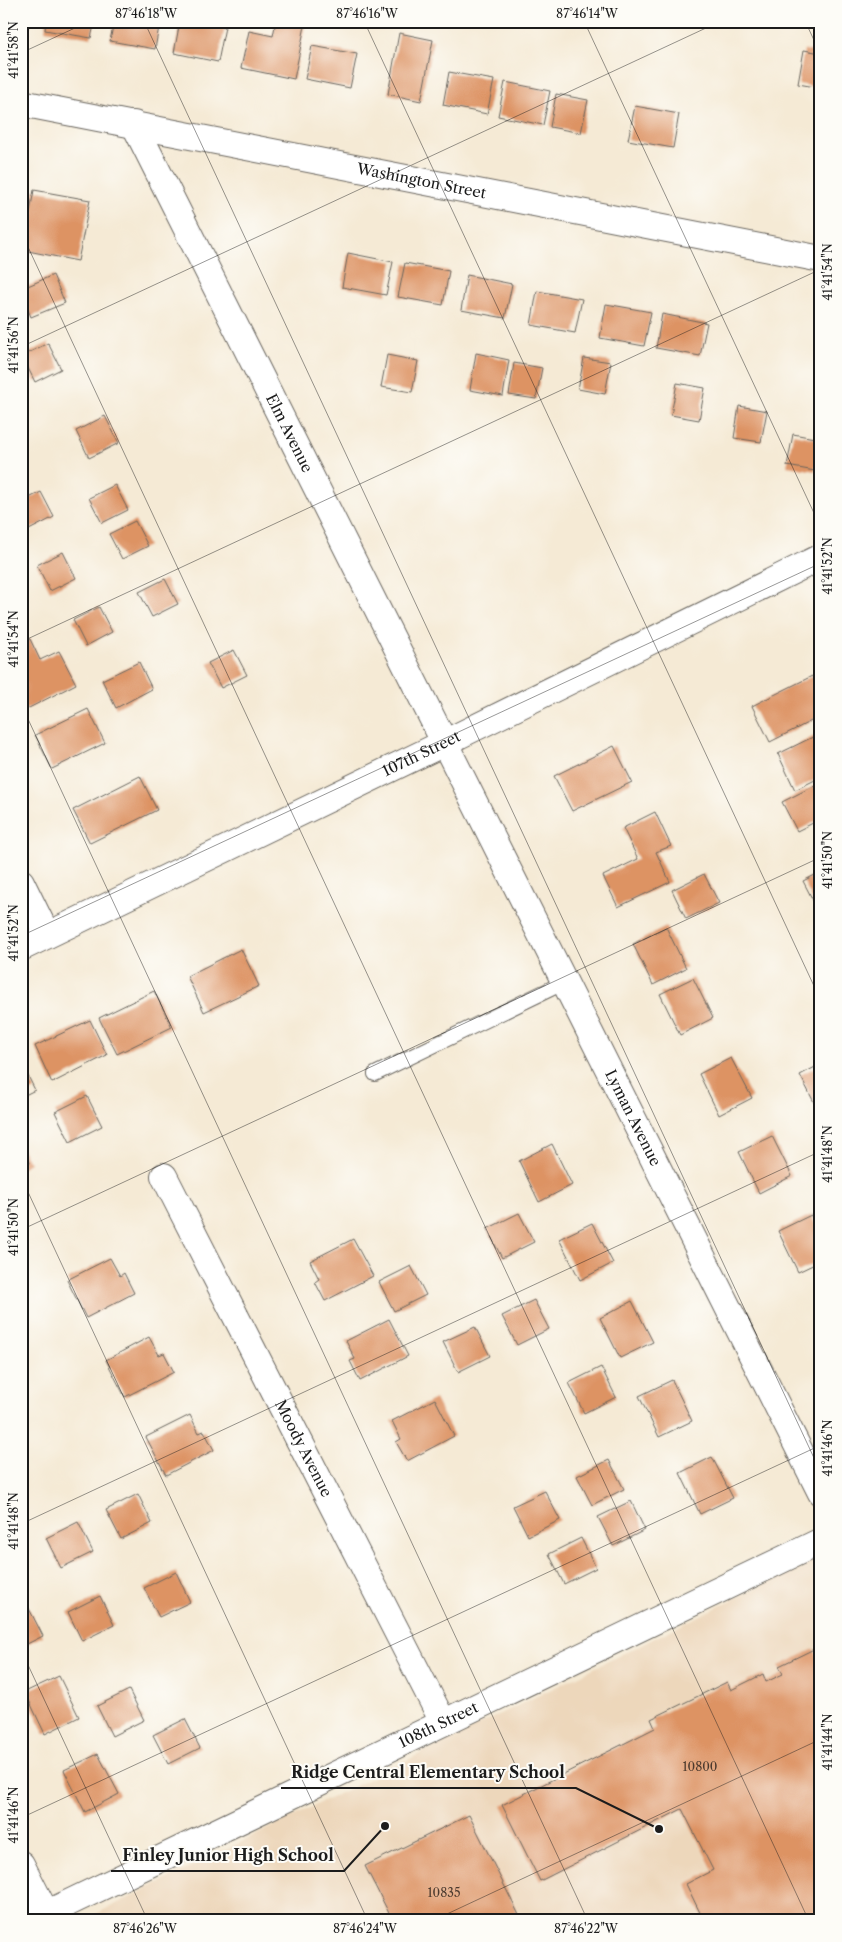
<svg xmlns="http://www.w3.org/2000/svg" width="842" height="1942" font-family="'Libre Caslon Text',serif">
	<rect width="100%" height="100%" fill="#fdfcf7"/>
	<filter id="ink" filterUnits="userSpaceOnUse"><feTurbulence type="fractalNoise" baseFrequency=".02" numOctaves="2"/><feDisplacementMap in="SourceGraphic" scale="10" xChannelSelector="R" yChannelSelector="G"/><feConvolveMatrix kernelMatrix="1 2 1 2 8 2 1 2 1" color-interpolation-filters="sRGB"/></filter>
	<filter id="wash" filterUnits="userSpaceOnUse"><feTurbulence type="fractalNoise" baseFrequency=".0096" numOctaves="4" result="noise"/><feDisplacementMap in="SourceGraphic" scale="20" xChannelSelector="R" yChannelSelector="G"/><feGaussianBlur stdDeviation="1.12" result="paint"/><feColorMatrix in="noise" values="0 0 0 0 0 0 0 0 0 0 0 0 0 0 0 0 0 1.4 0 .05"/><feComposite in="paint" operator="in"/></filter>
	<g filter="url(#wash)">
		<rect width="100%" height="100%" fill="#f5ead5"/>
		<path fill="#edd7bb" d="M 821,1556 L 821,1921 L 82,1921 L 452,1738 Z"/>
		<g id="blocks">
			<path fill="#dd9364" d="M 21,21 L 30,21 L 28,28 L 21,27 Z
				M 46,21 L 95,21 L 91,38 L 45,30 Z
				M 114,21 L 160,21 L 155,49 L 110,41 Z
				M 180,21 L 192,21 L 225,27 L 218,62 L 174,53 Z
				M 276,21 L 306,21 L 294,79 L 241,68 L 249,31 L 273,36 Z
				M 399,33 L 433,40 L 421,101 L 388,94 Z
				M 312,46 L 357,54 L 350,88 L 305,79 Z
				M 804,50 L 821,53 L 821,88 L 798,84 Z
				M 449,72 L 494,80 L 487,114 L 443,105 Z
				M 505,82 L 550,91 L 543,125 L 498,116 Z
				M 556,94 L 588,100 L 581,133 L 550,127 Z
				M 635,106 L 679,114 L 673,148 L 628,140 Z
				M 34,190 L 90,200 L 78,261 L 23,250 Z
				M 348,253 L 393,262 L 386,295 L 342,287 Z
				M 405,263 L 449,271 L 443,305 L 398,297 Z
				M 53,275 L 65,303 L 31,317 L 21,293 L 21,289 Z
				M 467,275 L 512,284 L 505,318 L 461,310 Z
				M 537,291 L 582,299 L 575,333 L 531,325 Z
				M 606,304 L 651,312 L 644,346 L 600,338 Z
				M 662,314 L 707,323 L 700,356 L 656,348 Z
				M 48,343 L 61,369 L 35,382 L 22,356 Z
				M 476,353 L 509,360 L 503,396 L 470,390 Z
				M 387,355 L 418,361 L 412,392 L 381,387 Z
				M 584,358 L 611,362 L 605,394 L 578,389 Z
				M 514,363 L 542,368 L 536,399 L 509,395 Z
				M 677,383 L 705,388 L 699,420 L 671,415 Z
				M 739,406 L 767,411 L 761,442 L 734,438 Z
				M 105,416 L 119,443 L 89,458 L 76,431 Z
				M 793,434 L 820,439 L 815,471 L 787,466 Z
				M 115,485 L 128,510 L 102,523 L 89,498 Z
				M 41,492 L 54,517 L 29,530 L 21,516 L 21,502 Z
				M 135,521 L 148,546 L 122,559 L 109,534 Z
				M 63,552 L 76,578 L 50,591 L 37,565 Z
				M 165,579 L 178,604 L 152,617 L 139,592 Z
				M 99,607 L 112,632 L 86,646 L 73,620 Z
				M 30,639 L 40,660 L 59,651 L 76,684 L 21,712 L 21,643 Z
				M 234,650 L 247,675 L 221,688 L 208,663 Z
				M 139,662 L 152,689 L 116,708 L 102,680 Z
				M 812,676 L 821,694 L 821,716 L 770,742 L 752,706 Z
				M 88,709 L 105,743 L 52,769 L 35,735 Z
				M 821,733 L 821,777 L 795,790 L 778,754 Z
				M 614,746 L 632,782 L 572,811 L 554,776 Z
				M 140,776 L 157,810 L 90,843 L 73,810 Z
				M 814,786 L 821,799 L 821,819 L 797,831 L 782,802 Z
				M 655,812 L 671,846 L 656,852 L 670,882 L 618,907 L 603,876 L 638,859 L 623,828 Z
				M 821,872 L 821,909 L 818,910 L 803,881 Z
				M 704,874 L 719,903 L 686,919 L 672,890 Z
				M 666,927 L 686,968 L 653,985 L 633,944 Z
				M 241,949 L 259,986 L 204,1012 L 187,976 Z
				M 693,978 L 713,1018 L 680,1035 L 660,994 Z
				M 154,991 L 172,1027 L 117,1054 L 99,1018 Z
				M 90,1020 L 107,1055 L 52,1083 L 35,1046 Z
				M 731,1058 L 752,1098 L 719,1115 L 699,1074 Z
				M 21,1062 L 35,1090 L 21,1097 Z
				M 821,1064 L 821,1101 L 815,1104 L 800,1075 Z
				M 87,1096 L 102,1126 L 70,1142 L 55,1112 Z
				M 772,1136 L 792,1176 L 759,1193 L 739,1152 Z
				M 552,1144 L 572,1185 L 539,1202 L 519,1161 Z
				M 21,1147 L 30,1163 L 21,1168 Z
				M 519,1213 L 534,1242 L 502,1258 L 487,1229 Z
				M 811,1215 L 821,1235 L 821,1261 L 798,1272 L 778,1231 Z
				M 592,1223 L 613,1263 L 580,1280 L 559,1239 Z
				M 353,1239 L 373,1276 L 325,1301 L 315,1282 L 319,1279 L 310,1261 Z
				M 110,1258 L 120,1276 L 124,1273 L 134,1293 L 86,1318 L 67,1280 Z
				M 411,1266 L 426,1295 L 394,1311 L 379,1282 Z
				M 21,1272 L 29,1287 L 21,1291 Z
				M 534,1300 L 549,1329 L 517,1345 L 502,1316 Z
				M 632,1301 L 653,1342 L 620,1358 L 600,1318 Z
				M 389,1319 L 408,1356 L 360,1381 L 350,1361 L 355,1359 L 346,1341 Z
				M 475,1327 L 490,1356 L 458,1372 L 443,1342 Z
				M 149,1337 L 159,1355 L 164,1353 L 174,1372 L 125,1397 L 106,1360 Z
				M 601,1367 L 616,1397 L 584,1413 L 569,1383 Z
				M 672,1380 L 692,1421 L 659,1437 L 639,1396 Z
				M 435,1399 L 454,1436 L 407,1461 L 396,1442 L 401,1439 L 392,1421 Z
				M 190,1415 L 199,1433 L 204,1431 L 214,1450 L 166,1475 L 146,1437 Z
				M 712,1457 L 733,1498 L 700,1514 L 680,1473 Z
				M 609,1460 L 624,1489 L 592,1505 L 577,1476 Z
				M 545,1491 L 560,1520 L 528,1536 L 513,1506 Z
				M 138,1494 L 152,1523 L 121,1539 L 106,1510 Z
				M 631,1501 L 645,1530 L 613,1546 L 598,1517 Z
				M 78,1522 L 93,1552 L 61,1568 L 46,1538 Z
				M 581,1538 L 596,1568 L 564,1584 L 549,1554 Z
				M 176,1572 L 190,1602 L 159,1617 L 144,1588 Z
				M 21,1593 L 43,1636 L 21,1647 Z
				M 100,1596 L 114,1625 L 82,1641 L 68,1612 Z
				M 814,1649 L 821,1663 L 821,1921 L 704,1921 L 686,1884 L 713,1870 L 682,1809 L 540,1881 L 502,1805 L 655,1728 L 651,1719 L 727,1682 L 731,1690 L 763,1674 L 766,1682 L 783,1674 L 779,1666 Z
				M 59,1676 L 79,1717 L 45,1734 L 25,1692 Z
				M 129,1690 L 144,1720 L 112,1736 L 97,1706 Z
				M 185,1719 L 200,1748 L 168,1764 L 153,1735 Z
				M 98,1754 L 119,1794 L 85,1812 L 64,1770 Z
				M 469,1815 L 522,1921 L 393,1921 L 365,1866 Z"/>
		</g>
	</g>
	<g filter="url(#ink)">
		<use href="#blocks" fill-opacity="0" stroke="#68645d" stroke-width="1"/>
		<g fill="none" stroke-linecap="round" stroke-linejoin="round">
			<g stroke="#68645d" stroke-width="16">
				<path id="service" d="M 375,1074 L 565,982"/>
			</g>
			<g stroke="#68645d" stroke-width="28">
				<g id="minor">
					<path id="s1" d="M 21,103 L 821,259"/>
					<path id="s2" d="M 134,124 L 821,1493"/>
					<path d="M 21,882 L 47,935"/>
					<path id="s3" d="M 21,948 L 444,743 L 821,557"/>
					<path id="s4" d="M 164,1176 L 443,1722"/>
					<path d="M 21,1864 L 50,1921"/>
					<path id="s5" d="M 31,1921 L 821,1541"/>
				</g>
			</g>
			<use href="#service" stroke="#fff" stroke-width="14"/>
			<use href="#minor" stroke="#fff" stroke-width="26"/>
		</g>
	</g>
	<path fill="none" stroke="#1c1c1c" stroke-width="1" stroke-opacity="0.45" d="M 144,21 L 821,1473M 364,21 L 821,1001M 584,21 L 821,528M 805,21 L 821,55M 21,53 L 90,21M 21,232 L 809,1921M 21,347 L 721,21M 21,642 L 821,269M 21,704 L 588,1921M 21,936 L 821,563M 21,1177 L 368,1921M 21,1230 L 821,857M 21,1524 L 821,1151M 21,1650 L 148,1921M 21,1818 L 821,1445M 432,1921 L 821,1739"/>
	<g text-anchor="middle" stroke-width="4" stroke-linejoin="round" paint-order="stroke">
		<g font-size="12" fill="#4c3a2e">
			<text x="700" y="1771">10800</text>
			<text x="444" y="1897">10835</text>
		</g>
		<g font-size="15" fill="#1c1c1c" stroke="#fdfcf7">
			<text dy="5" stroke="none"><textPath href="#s1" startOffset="408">Washington Street</textPath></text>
			<text dy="5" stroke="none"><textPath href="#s2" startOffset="346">Elm Avenue</textPath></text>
			<text dy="5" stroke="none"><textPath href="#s3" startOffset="445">107th Street</textPath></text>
			<text dy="5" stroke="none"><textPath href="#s2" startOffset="1112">Lyman Avenue</textPath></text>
			<text dy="5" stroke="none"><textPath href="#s4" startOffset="306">Moody Avenue</textPath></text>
			<text dy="5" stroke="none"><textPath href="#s5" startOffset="452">108th Street</textPath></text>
		</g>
	</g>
	<path fill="none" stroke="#1c1c1c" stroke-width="2" d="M659 1829L576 1788H281M385 1826L344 1871H111"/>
	<g fill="#1c1c1c" stroke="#fdfcf7" stroke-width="2">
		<circle cx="659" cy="1829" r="5"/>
		<circle cx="385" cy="1826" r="5"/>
	</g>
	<g font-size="16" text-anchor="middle" font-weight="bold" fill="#1c1c1c" stroke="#fdfcf7" stroke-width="4" stroke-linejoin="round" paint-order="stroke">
		<text x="428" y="1778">Ridge Central Elementary School</text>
		<text x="228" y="1861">Finley Junior High School</text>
	</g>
	<rect width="842" height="1942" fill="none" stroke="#fdfcf7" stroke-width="55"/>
	<rect x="28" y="28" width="786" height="1886" fill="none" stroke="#1c1c1c" stroke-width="2"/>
	<g font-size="12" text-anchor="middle" fill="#1c1c1c">
		<text x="146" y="18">87°46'18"W</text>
		<text x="367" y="18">87°46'16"W</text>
		<text x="587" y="18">87°46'14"W</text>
		<text transform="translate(14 50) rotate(-90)" y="4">41°41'58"N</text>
		<text transform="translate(828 272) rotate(-90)" y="4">41°41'54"N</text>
		<text transform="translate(14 345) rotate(-90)" y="4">41°41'56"N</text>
		<text transform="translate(828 566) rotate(-90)" y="4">41°41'52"N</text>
		<text transform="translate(14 639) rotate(-90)" y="4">41°41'54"N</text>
		<text transform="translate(828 860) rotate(-90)" y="4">41°41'50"N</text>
		<text transform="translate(14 933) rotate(-90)" y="4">41°41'52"N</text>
		<text transform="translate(828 1154) rotate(-90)" y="4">41°41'48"N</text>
		<text transform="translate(14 1227) rotate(-90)" y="4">41°41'50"N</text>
		<text transform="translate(828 1448) rotate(-90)" y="4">41°41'46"N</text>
		<text transform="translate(14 1521) rotate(-90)" y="4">41°41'48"N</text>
		<text transform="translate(828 1742) rotate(-90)" y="4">41°41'44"N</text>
		<text transform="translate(14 1815) rotate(-90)" y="4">41°41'46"N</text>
		<text x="145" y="1933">87°46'26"W</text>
		<text x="365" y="1933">87°46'24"W</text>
		<text x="586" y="1933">87°46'22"W</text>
	</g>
</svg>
